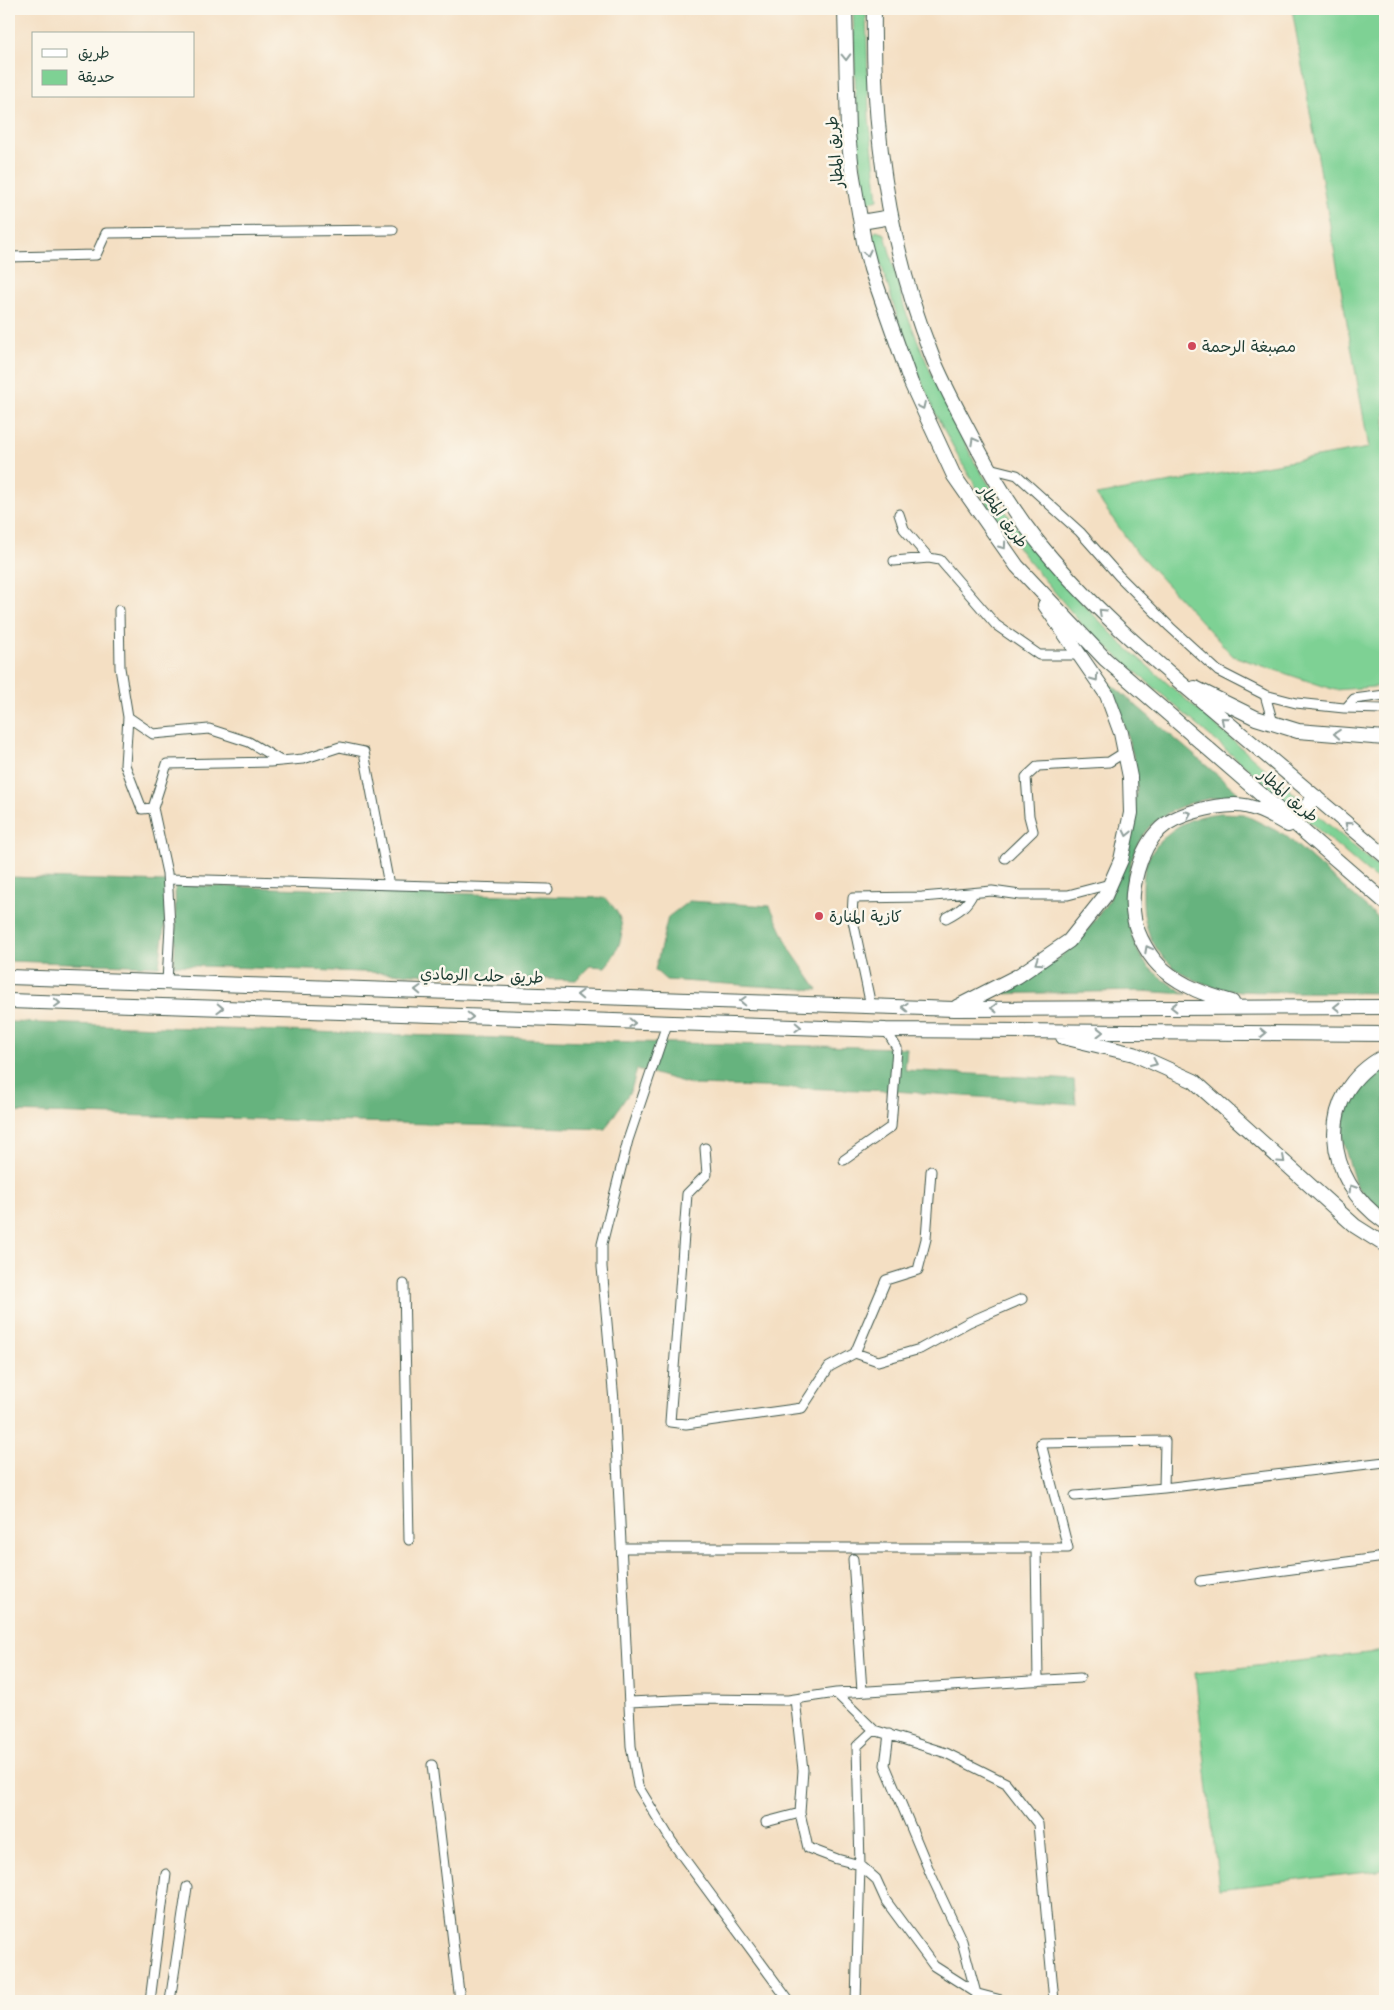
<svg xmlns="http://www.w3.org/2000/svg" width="1394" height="2010" font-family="'Comic Neue','Playpen Sans Arabic',sans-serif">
	<rect width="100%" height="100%" fill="#fbf7ec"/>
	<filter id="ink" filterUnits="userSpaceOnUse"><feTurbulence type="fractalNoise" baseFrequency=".02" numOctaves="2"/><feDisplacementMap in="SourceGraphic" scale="10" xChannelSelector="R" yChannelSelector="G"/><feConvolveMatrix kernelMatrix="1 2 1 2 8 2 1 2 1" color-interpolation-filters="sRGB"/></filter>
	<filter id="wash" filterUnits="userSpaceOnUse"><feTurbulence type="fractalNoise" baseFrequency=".0096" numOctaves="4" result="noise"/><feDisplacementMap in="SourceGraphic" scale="20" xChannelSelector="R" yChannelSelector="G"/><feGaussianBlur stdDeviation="1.12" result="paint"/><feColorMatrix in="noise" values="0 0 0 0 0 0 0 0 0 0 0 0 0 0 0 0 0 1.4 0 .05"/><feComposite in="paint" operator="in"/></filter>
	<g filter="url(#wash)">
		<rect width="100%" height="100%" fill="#f4dfc3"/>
		<path fill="#7ed194" stroke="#4e8764" d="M 853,9 L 866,9 L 869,117 L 878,200 L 866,203 L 857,140 Z
			M 1292,9 L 1385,9 L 1385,686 L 1335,690 L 1233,656 L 1135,550 L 1096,495 L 1369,448 Z
			M 876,231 L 885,234 L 905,310 L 936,385 L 974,461 L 1012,521 L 1060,580 L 1120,642 L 1300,799 L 1299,804 L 1296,807 L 1291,806 L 1084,627 L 1006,534 L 967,472 L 937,417 L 907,348 L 872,235 Z
			M 1310,811 L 1314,812 L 1385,873 L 1385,887 L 1306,819 L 1306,816 Z
			M 1385,1651 L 1385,1870 L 1219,1889 L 1195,1673 Z"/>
		<path fill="#66b37e" stroke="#427859" d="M 1105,679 L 1242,796 C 1211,796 1181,802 1156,821 C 1119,849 1118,931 1147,965 C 1158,977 1172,986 1187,994 L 1140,991 L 992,994 L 1022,981 L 1059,958 L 1086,932 L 1110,899 L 1137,789 L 1133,755 L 1121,716 Z
			M 1220,813 L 1243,814 L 1285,835 L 1385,924 L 1385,993 C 1355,993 1324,992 1294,992 C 1258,991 1227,995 1193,979 C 1157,962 1142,932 1143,894 C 1143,882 1143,868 1149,857 C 1165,829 1190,816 1220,813 Z
			M 9,877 L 166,882 L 167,908 L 159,966 L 9,961 Z
			M 175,885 L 604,898 C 630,918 625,944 605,967 L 590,966 L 576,980 L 174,965 L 176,930 Z
			M 689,901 L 770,906 L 791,951 L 818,990 L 666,980 L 655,970 L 668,917 Z
			M 9,1022 L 587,1041 L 907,1048 L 905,1070 L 1074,1080 L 1076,1104 L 894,1091 L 694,1085 L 637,1069 L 631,1090 L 605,1129 L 9,1112 Z
			M 1385,1065 L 1385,1213 L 1356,1186 L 1342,1139 L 1344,1117 L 1349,1105 L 1361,1086 L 1377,1070 Z"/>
	</g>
	<g filter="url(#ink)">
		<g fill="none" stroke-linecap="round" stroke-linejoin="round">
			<g stroke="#3f5549" stroke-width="11">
				<path id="minor" d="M 9,257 L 96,255 L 106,233 L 393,230
					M 989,468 L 1017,475 L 1080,532 L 1119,576 L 1170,627 L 1218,671 L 1265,695 L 1296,703 L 1344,708 L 1385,709
					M 899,514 L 904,529 L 929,558
					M 894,561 L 929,558 L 940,560 L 996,625 L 1039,655 L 1079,655
					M 119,610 L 120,668 L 128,717 L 125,765 L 142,809 L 153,808 L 167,873 L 170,925 L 167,982
					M 1265,695 L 1273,723
					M 1346,708 L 1354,699 L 1385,695
					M 128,717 L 153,734 L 209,729 L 249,742 L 281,761
					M 153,808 L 167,764 L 270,762 L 303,759 L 340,747 L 364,752 L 389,885
					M 1005,858 L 1033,831 L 1029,816 L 1026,777 L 1038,766 L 1109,762 L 1125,752
					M 168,879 L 548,889
					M 946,918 C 959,911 967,906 973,893
					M 871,1006 L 852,916 L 853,898 L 922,897 L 992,891 L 1020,895 L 1068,895 L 1110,884
					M 667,1024 L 628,1140 L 602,1244 L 602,1267 L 614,1401 L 631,1746 L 638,1786 L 672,1842 L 789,2001
					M 705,1148 L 707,1174 L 687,1194 L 670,1422 L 686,1424 L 802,1408 L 829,1367 L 855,1353 L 886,1280 L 918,1270 L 926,1239 L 931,1171
					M 844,1160 L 891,1127 L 897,1048 L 886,1030
					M 404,1284 L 409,1540
					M 855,1353 L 878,1361 L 920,1349 L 969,1322 L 1022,1299
					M 1164,1488 L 1385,1462
					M 622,1548 L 1068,1548 L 1041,1443 L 1165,1441 L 1164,1488 L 1075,1496
					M 1036,1548 L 1038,1681
					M 853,1559 L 862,1691
					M 1200,1581 L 1385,1557
					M 836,1693 L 1080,1678
					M 795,1699 L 803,1770 L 800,1813
					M 629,1702 L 698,1699 L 788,1700 L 836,1693 L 874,1730 L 946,1753 L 1006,1783 L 1038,1824 L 1054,2001
					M 889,1734 L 885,1765 L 931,1875 L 962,1941 L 978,2001
					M 432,1765 L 460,2001
					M 766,1822 L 800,1813 L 808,1848 L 837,1859 L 860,1865 L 876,1879 L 886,1901 L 934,1966 L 978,1994 L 1005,2001
					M 150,2001 L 166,1874
					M 170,2001 L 187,1887
					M 856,2001 L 860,1865 L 857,1746 L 874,1730"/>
			</g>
			<g stroke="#3f5549" stroke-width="16">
				<path id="highway" d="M 845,9 L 848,133 L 852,171 L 864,242 L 871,269 L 911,383 L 954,476 L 1017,566 L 1105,659 L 1385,902
					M 874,9 C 872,127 888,246 932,356 C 944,386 961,416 976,445 C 993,477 1012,509 1034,537 C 1086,603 1150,657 1214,711 C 1271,759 1328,808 1385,856
					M 861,222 L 891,217
					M 1195,688 L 1256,718 L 1298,731 L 1385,738
					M 1292,820 L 1316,797
					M 9,977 L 954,1009 L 1385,1007
					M 9,1001 L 886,1030 L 1385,1034
					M 1232,1002 C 1207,995 1184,987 1164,970 C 1150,959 1137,935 1134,918 C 1129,890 1139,849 1160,829 C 1175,814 1214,805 1235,805 C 1254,805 1272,816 1288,825
					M 957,1007 L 1018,976 L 1069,941 L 1105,896 L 1121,860 L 1131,813 L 1130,777 L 1121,733 L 1107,695 L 1045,605
					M 1063,1037 L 1134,1054 L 1194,1081 L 1355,1226 L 1385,1245
					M 1385,1056 C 1313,1094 1324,1180 1385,1222"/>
			</g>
			<use href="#minor" stroke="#fff" stroke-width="9"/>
			<use href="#highway" stroke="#fff" stroke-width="14"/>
		</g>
		<defs><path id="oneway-chevron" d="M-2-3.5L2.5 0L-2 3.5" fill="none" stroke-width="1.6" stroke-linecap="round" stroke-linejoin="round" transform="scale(1.25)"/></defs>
		<g stroke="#8f9e9a">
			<use href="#oneway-chevron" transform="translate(846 57) rotate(88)"/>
			<use href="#oneway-chevron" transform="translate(867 253) rotate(77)"/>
			<use href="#oneway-chevron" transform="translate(922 406) rotate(65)"/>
			<use href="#oneway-chevron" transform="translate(974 441) rotate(-119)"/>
			<use href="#oneway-chevron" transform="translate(1003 546) rotate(55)"/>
			<use href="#oneway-chevron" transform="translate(1102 612) rotate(-136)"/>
			<use href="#oneway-chevron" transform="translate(1095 678) rotate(55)"/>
			<use href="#oneway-chevron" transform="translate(1224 720) rotate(-140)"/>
			<use href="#oneway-chevron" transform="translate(1337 734) rotate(-175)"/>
			<use href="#oneway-chevron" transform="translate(1188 814) rotate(-24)"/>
			<use href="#oneway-chevron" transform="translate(1348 825) rotate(-140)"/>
			<use href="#oneway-chevron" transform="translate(1127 833) rotate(102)"/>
			<use href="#oneway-chevron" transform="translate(1148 949) rotate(-118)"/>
			<use href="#oneway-chevron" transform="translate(1038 962) rotate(146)"/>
			<use href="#oneway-chevron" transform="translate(418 990) rotate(-178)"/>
			<use href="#oneway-chevron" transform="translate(580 995) rotate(-178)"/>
			<use href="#oneway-chevron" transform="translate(743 1001) rotate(-178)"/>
			<use href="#oneway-chevron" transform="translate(57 1003) rotate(2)"/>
			<use href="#oneway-chevron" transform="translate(905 1007) rotate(-178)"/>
			<use href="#oneway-chevron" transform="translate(1174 1007) rotate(180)"/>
			<use href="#oneway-chevron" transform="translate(1337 1007) rotate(-180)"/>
			<use href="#oneway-chevron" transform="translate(220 1008) rotate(2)"/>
			<use href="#oneway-chevron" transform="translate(994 1008) rotate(180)"/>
			<use href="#oneway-chevron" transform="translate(470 1017) rotate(2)"/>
			<use href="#oneway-chevron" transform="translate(632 1023) rotate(2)"/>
			<use href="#oneway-chevron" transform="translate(798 1027) rotate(2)"/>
			<use href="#oneway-chevron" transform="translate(1100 1032)"/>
			<use href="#oneway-chevron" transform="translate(1263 1033)"/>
			<use href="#oneway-chevron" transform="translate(1154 1063) rotate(24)"/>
			<use href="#oneway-chevron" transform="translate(1282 1160) rotate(42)"/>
			<use href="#oneway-chevron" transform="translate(1352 1188) rotate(-122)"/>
		</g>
	</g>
	<g fill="#d1495b" stroke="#fbf7ec" stroke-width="2">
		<circle cx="1192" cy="346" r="5"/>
		<circle cx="819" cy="916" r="5"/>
	</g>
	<g text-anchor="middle" stroke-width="5" stroke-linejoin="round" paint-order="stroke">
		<g font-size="16" fill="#1f3d34" stroke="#fbf7ec">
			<text transform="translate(834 152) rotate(-95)" y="6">طريق المطار</text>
			<text transform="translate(1004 516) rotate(55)" y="6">طريق المطار</text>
			<text transform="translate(1289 795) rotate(41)" y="6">طريق المطار</text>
			<text transform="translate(482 975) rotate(2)" y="6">طريق حلب الرمادي</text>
		</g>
		<g font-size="16" fill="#1f3d34" stroke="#fbf7ec" text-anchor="start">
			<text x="1202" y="352">مصبغة الرحمة</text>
			<text x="829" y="922">كازية المنارة</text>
		</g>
	</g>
	<rect width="1394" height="2010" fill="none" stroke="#fbf7ec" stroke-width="30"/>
	<rect x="32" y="32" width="162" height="65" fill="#fbf7ec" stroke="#a3ada2"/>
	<rect x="42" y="49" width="25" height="8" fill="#ffffff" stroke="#a3ada2"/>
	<text x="78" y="58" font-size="15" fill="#1f3d34">طريق</text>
	<rect x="42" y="70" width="25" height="15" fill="#7ed194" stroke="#a3ada2"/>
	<text x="78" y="82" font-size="15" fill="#1f3d34">حديقة</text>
</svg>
